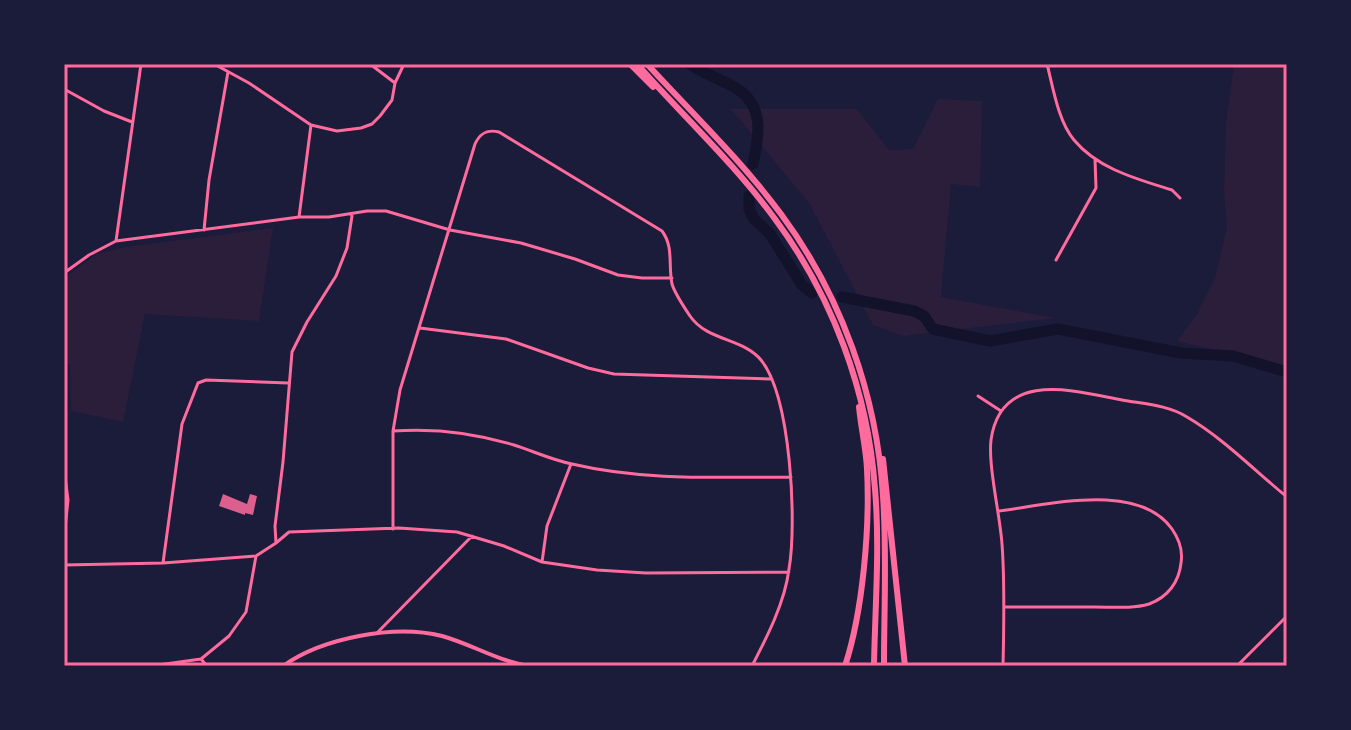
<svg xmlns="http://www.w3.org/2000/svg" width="1351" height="730" font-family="Cabin,sans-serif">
	<rect width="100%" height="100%" fill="#1b1b3a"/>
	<path fill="#2a1e3b" d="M 1234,64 L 1287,64 L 1287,367 L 1177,341 L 1197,314 L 1215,278 L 1227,227 L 1224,192 L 1226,123 Z
		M 938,99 L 982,101 L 980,187 L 951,184 L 941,297 L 1055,318 L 903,336 L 873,325 L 809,203 L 731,109 L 857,109 L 889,150 L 913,149 Z
		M 273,228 L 259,321 L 145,314 L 123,422 L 71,411 L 70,364 L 64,365 L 64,278 L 97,254 L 126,247 Z"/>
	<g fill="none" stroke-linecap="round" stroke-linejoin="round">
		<path stroke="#12122b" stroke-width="11" d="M 690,64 C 705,75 721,79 736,88 C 765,106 759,136 753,164
			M 749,196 L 749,209 L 754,219 L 770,234 L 802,285 L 812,293
			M 842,297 L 914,311 L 924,316 L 933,329 L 990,341 L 1058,329 L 1181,353 L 1233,356 L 1287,372"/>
	</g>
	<path fill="#dd5f8e" d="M 223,494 L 247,504 L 250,494 L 257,496 L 253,515 L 245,513 L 245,515 L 219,506 Z"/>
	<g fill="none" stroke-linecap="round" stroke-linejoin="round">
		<path stroke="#ff6b9d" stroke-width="3" d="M 214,64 L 249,83 L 311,125 L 337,131 L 361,128 L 372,124 L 380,116 L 392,100 L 395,83 L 404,64
			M 370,64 L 395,83
			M 1047,64 C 1053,87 1058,121 1074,140 C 1098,169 1137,179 1172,190 L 1180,198
			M 64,89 L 104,111 L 132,122
			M 299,217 L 311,125
			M 204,230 L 209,180 L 228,72
			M 116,241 L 141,64
			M 1056,260 L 1096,188 L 1095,159
			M 64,273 L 89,255 L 116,241 L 299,217 L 329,217 L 367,211 L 386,211 L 450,230 L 521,243 L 575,259 L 618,275 L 642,278 L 672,278
			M 420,328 L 506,339 L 588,368 L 614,374 L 772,379
			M 978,396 L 1001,411
			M 393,431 C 434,428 475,433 514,445 C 533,451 552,460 572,464 C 644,481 718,477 791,477
			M 64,469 L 68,500 L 64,538
			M 999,511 C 1048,505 1138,481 1172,529 C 1179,539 1183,551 1181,563 C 1179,582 1168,597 1149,604 C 1132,609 1113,607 1095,607 C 1064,607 1034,607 1004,607
			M 393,529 L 393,431 L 400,390 L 475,144 C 480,133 487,129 499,132 L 662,231 C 674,247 668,265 672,284 C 675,294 684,307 690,316 C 707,341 743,338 761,360 C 791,397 797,523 789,569 C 785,602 767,637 752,666
			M 276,543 L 289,532 L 399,528 L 457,532 L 504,546 L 542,562 L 597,570 L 646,573 L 789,572
			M 542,562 L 547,526 L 571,464
			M 163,563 L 182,424 L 198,383 L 206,380 L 288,383
			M 64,565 L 163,563 L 256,556
			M 377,633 L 472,536
			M 201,659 L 207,666
			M 151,666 L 201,659 L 229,636 L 246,612 L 256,556 L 276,543 L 275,526 L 283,462 L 292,352 L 307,322 L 336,276 L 347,248 L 352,216
			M 1003,666 C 1004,625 1005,584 1002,544 C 1000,515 988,466 991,440 C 1001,369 1075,391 1122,400 C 1144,404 1168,405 1187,417 C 1223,438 1255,471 1287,497
			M 1237,666 L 1287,616"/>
		<path stroke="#ff6b9d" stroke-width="4" d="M 283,666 C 322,638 394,624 442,636 C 471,644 498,661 529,666"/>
		<path stroke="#ff6b9d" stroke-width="6" d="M 630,64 L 653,87
			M 637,64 C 682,115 734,163 775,219 C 833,297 868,392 875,489 C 880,548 875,607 874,666
			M 647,64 C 692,113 741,160 781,214 C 841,295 877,395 883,496 C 887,552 884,609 884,666
			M 883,459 L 905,666
			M 845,666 C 863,611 870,527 867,469 C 866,448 861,428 859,407"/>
	</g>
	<rect width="1351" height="730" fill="none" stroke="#1b1b3a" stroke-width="132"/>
	<rect x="66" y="66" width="1219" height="598" fill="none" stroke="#ff6b9d" stroke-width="3"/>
</svg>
